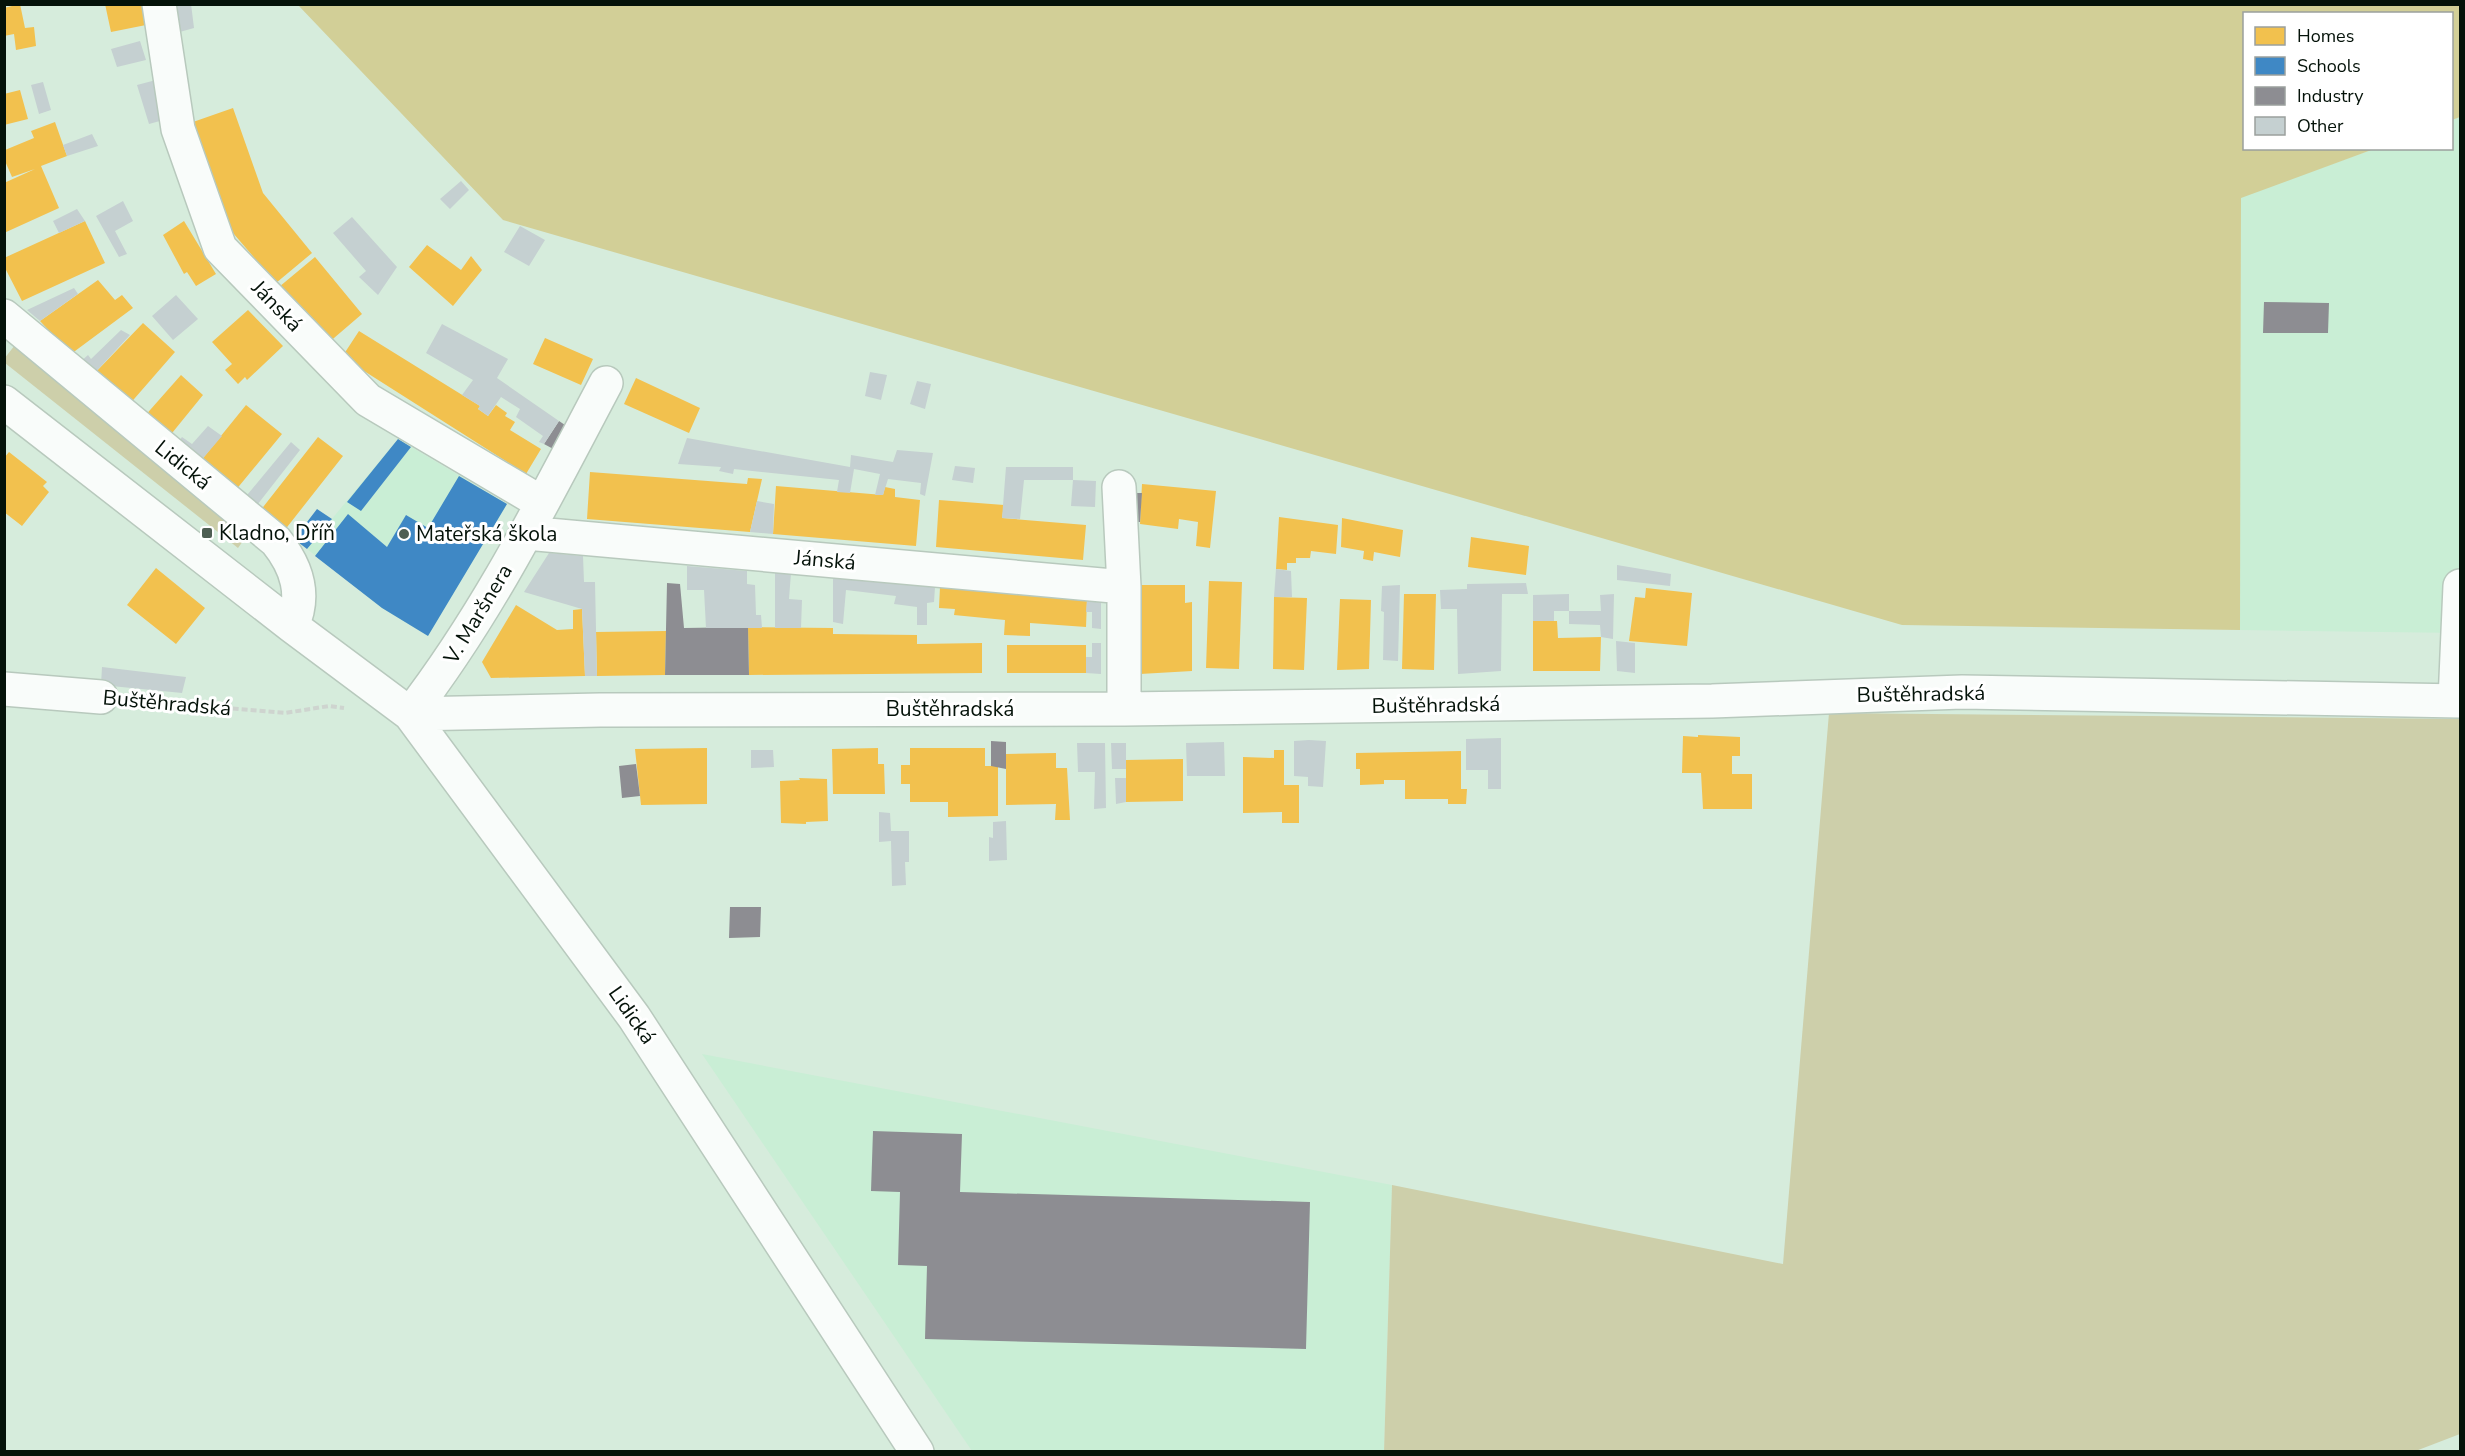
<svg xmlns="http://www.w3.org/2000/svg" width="2465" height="1456" font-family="'Nunito Sans',sans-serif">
	<rect width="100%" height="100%" fill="#d6ecdc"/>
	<path fill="#c9eed5" d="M 2460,117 L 2460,633 L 2240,630 L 2241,197 L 2374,149 L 2452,148 L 2452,120 Z
		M 398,439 L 507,504 L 428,636 L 382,608 L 307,549 Z
		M 702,1054 L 1392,1185 L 1384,1451 L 972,1451 Z"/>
	<path fill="#cdcfaa" d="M 15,345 L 248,534 L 238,548 L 5,363 L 4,359 Z
		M 1829,713 L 2460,719 L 2460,1434 L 2413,1452 L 1384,1452 L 1392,1185 L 1783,1264 Z"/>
	<path fill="#d2cf97" d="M 298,5 L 2460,5 L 2460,117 L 2452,120 L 2452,14 L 2244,14 L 2244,148 L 2374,149 L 2241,198 L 2240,630 L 1902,625 L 503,220 Z"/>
	<path fill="#f2c14e" d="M 20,4 L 25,28 L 34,27 L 36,46 L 16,50 L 14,34 L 4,36 L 4,8 Z
		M 105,4 L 148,4 L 151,24 L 111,32 Z
		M 20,90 L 28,119 L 4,125 L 4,94 Z
		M 233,108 L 263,193 L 312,253 L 276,283 L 227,226 L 193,122 Z
		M 55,122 L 67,156 L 41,166 L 59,208 L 4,233 L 4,183 L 35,169 L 12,177 L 5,161 L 5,150 L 34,138 L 31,131 Z
		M 85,221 L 105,263 L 22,301 L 4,266 L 4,258 Z
		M 184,221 L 216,274 L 196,286 L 187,272 L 184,274 L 163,235 Z
		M 427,245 L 461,270 L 471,256 L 482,270 L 453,306 L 409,267 Z
		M 315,257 L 362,314 L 327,344 L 279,287 Z
		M 98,280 L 115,300 L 122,295 L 133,308 L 71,354 L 40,321 Z
		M 248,310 L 283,346 L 247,380 L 245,377 L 238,384 L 225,370 L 232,364 L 212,342 Z
		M 143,323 L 175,352 L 128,406 L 92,376 Z
		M 359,331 L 480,406 L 478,409 L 488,416 L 496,405 L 507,413 L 505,416 L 515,422 L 510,430 L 541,449 L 526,474 L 342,357 Z
		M 545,338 L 593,359 L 581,385 L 533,364 Z
		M 181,375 L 203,395 L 168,438 L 143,418 Z
		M 636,378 L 700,408 L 689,433 L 624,404 Z
		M 246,405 L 282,434 L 235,491 L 199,463 Z
		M 318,437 L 343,456 L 284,531 L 260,511 Z
		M 9,452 L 47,482 L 43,486 L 49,492 L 22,526 L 4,512 L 4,458 Z
		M 590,472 L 747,484 L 748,478 L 762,479 L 750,532 L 587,519 Z
		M 1142,484 L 1216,491 L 1210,548 L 1196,546 L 1198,522 L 1179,519 L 1178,529 L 1140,524 Z
		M 776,486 L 883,495 L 885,487 L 895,489 L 895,497 L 920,500 L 916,546 L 773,534 Z
		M 939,500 L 1004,505 L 1002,518 L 1086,525 L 1083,560 L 936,547 Z
		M 1279,517 L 1338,525 L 1336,554 L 1311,551 L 1310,558 L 1296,558 L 1296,563 L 1287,563 L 1287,570 L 1276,569 Z
		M 1342,518 L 1403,530 L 1400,557 L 1374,552 L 1373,561 L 1363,559 L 1364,551 L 1341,547 Z
		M 1471,537 L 1529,546 L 1526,575 L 1468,567 Z
		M 156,568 L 205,608 L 176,644 L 127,605 Z
		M 1209,581 L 1242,582 L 1239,669 L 1206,668 Z
		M 1140,585 L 1185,585 L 1185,603 L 1192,602 L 1192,671 L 1140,674 Z
		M 940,587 L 1087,600 L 1086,627 L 1030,623 L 1030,636 L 1004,635 L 1005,620 L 954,615 L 955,609 L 939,608 Z
		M 1646,588 L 1692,593 L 1687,646 L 1629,641 L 1635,597 L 1645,598 Z
		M 1404,594 L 1436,594 L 1434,670 L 1402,669 Z
		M 1274,597 L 1307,598 L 1304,670 L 1273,669 Z
		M 1340,599 L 1371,600 L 1369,669 L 1337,670 Z
		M 516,605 L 557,630 L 573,629 L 573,610 L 582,609 L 585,676 L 491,678 L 482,662 Z
		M 1533,621 L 1557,621 L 1558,638 L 1601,637 L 1600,671 L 1533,671 Z
		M 748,627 L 833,628 L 833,634 L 917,635 L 917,644 L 982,643 L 982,673 L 749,675 Z
		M 666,631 L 665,675 L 597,676 L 596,632 Z
		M 1007,645 L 1086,645 L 1086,673 L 1007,673 Z
		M 1698,735 L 1740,737 L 1740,756 L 1732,756 L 1732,774 L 1752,774 L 1752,809 L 1703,809 L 1701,773 L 1682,773 L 1683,736 L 1698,737 Z
		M 707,748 L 707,804 L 641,805 L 635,749 Z
		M 878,748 L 878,764 L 884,764 L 885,794 L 833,794 L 832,749 Z
		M 910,748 L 985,748 L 985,766 L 998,766 L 998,816 L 948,817 L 948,802 L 910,802 L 910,784 L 901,784 L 901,765 L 910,765 Z
		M 1274,750 L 1284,750 L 1284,785 L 1299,785 L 1299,823 L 1282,823 L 1282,812 L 1243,813 L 1243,757 L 1274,758 Z
		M 1461,751 L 1461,789 L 1467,789 L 1466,804 L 1448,804 L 1448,799 L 1405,799 L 1405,780 L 1384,780 L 1384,784 L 1360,785 L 1360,769 L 1356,769 L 1356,753 Z
		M 1056,753 L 1056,768 L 1067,768 L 1070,820 L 1055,820 L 1056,804 L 1006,805 L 1006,754 Z
		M 1183,759 L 1183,801 L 1126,802 L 1126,760 Z
		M 799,778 L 827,779 L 828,821 L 806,822 L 806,824 L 781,823 L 780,781 L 800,780 Z"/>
	<path fill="#3f88c5" d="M 398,439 L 411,447 L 361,511 L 347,502 Z
		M 459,476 L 507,504 L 428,636 L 382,608 L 315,556 L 348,514 L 387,547 L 406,515 L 428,528 Z
		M 317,509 L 332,519 L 307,549 L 294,539 Z"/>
	<path fill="#8d8d92" d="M 2264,302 L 2329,303 L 2328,333 L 2263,333 Z
		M 559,421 L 571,429 L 557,451 L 544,444 Z
		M 1123,493 L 1142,493 L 1140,522 L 1123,522 Z
		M 667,583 L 680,584 L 684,628 L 748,627 L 749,675 L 665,675 Z
		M 991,741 L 1006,742 L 1006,769 L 991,766 Z
		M 636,764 L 640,796 L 622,798 L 619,766 Z
		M 730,907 L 761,907 L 760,937 L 729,938 Z
		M 873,1131 L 962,1134 L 960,1192 L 1310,1202 L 1306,1349 L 925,1339 L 927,1266 L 898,1265 L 900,1192 L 871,1191 Z"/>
	<path fill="#c5d0d1" d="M 166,4 L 191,4 L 194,28 L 169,35 Z
		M 140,41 L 146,60 L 117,67 L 111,49 Z
		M 156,80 L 167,119 L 149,124 L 137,85 Z
		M 43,82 L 51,110 L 39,114 L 31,85 Z
		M 92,134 L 98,146 L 67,156 L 63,145 Z
		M 461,181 L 469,190 L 450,209 L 440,199 Z
		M 123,201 L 133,221 L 115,231 L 127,254 L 119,257 L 96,216 Z
		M 77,209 L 85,221 L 59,233 L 53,221 Z
		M 352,217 L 397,267 L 378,295 L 359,277 L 366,271 L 333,233 Z
		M 520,226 L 545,240 L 529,266 L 504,252 Z
		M 74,288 L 78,294 L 40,321 L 27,310 Z
		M 176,295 L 198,319 L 173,340 L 152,316 Z
		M 442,324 L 508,359 L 497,378 L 559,421 L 544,444 L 539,442 L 543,436 L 516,417 L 520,409 L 501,397 L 488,416 L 478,409 L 480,406 L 462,395 L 473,380 L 426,353 Z
		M 121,330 L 130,335 L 92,376 L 79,363 L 88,355 L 91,359 Z
		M 870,372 L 887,375 L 881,400 L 865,396 Z
		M 917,381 L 931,384 L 925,409 L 910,404 Z
		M 208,426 L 222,436 L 199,463 L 176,445 L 182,437 L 192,444 Z
		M 687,438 L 850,467 L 851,455 L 893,462 L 897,450 L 933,453 L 925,496 L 920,494 L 921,483 L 888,479 L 883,495 L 875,495 L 880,474 L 854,469 L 850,493 L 837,492 L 839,480 L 734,469 L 733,474 L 719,471 L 721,467 L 678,464 Z
		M 291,442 L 300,450 L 254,509 L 243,500 Z
		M 955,466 L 975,468 L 973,483 L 952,480 Z
		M 1006,467 L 1073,467 L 1073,480 L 1024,480 L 1020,519 L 1002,518 Z
		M 1073,480 L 1096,481 L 1095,507 L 1071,506 Z
		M 757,501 L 774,504 L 773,534 L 750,532 Z
		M 549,553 L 583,556 L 584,582 L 595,582 L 597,676 L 585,676 L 582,609 L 524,592 Z
		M 1617,565 L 1671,574 L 1670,586 L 1617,580 Z
		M 687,566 L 747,571 L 747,584 L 755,585 L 756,615 L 761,615 L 762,628 L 706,628 L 704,590 L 687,590 Z
		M 1276,569 L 1291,571 L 1292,597 L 1274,597 Z
		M 775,572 L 791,573 L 789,599 L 802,600 L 801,628 L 775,628 Z
		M 833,577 L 935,587 L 934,602 L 927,603 L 927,625 L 917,625 L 917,607 L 894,604 L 896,596 L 846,590 L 843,624 L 833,622 Z
		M 1526,583 L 1528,594 L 1502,594 L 1501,671 L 1458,674 L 1457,609 L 1441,609 L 1440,590 L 1467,589 L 1467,584 Z
		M 1400,585 L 1398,661 L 1383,660 L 1384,612 L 1381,611 L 1382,586 Z
		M 1569,594 L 1569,611 L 1601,611 L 1600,595 L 1614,594 L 1613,639 L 1601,637 L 1600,625 L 1569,624 L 1569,611 L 1554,611 L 1554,621 L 1533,621 L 1533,595 Z
		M 1087,600 L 1101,602 L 1101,629 L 1092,628 L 1092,612 L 1086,612 Z
		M 1616,641 L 1635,643 L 1635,673 L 1617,671 Z
		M 1092,643 L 1101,643 L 1101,674 L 1086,673 L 1086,657 L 1092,657 Z
		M 102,667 L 186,677 L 182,693 L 101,685 Z
		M 1501,738 L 1501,789 L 1488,789 L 1488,770 L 1466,770 L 1466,739 Z
		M 1309,740 L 1326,741 L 1323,787 L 1308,786 L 1308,777 L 1294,776 L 1294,741 Z
		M 1224,742 L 1225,776 L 1187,776 L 1186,743 Z
		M 1077,743 L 1105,743 L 1106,808 L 1094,809 L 1095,772 L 1078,772 Z
		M 1111,743 L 1126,743 L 1126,769 L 1112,769 Z
		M 751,750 L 773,750 L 774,767 L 751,768 Z
		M 1115,778 L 1126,778 L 1126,802 L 1116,804 Z
		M 879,812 L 890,813 L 891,831 L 909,831 L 909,862 L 905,862 L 906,885 L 892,886 L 891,841 L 879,842 Z
		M 1006,821 L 1007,860 L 989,861 L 989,837 L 993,838 L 993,822 Z"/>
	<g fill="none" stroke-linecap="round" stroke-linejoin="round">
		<g stroke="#b8c9bd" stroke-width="36">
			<path id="minor" d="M 159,4 L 178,129 L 220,248 L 368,400 L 542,503
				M 4,316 L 276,541 C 297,567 306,595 292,626
				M 4,402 L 292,626 L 410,714 L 634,1017 L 917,1452
				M 1119,487 L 1124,587 L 1124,709
				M 526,533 L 1124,587
				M 4,689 L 101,697
				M 2455,701 L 2460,586
				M 410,714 L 600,710 L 1124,709 L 1712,701 L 1962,692 L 2460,701
				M 410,714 C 489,612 546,496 606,383"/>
		</g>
		<path stroke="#ced4cf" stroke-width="4" stroke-dasharray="6 3" stroke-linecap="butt" d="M 134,700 L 285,713 L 329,706 L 344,708"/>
		<use href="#minor" stroke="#f9fcfa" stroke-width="33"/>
	</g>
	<g fill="#4e5e53" stroke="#fff" stroke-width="2">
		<rect x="201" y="527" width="12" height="12" rx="3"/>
		<circle cx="404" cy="534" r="6"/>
	</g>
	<g text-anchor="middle" stroke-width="6" stroke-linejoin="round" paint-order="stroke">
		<g font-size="21" fill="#041209" stroke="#fff">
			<text transform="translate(277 306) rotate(46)" y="7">Jánská</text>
			<text transform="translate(183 465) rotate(39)" y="7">Lidická</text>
			<text transform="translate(825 560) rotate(5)" y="7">Jánská</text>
			<text transform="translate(478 614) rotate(-59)" y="7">V. Maršnera</text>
			<text transform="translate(1921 694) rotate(-1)" y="7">Buštěhradská</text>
			<text transform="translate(167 703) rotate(5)" y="7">Buštěhradská</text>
			<text transform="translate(1436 705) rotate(-1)" y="7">Buštěhradská</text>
			<text x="950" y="716">Buštěhradská</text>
			<text transform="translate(632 1015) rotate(55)" y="7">Lidická</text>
		</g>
		<g font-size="21" fill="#041209" stroke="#fff" text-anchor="start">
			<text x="219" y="540">Kladno, Dříň</text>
			<text x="416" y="541">Mateřská škola</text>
		</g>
	</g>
	<rect width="2465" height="1456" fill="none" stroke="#041209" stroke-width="12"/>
	<rect x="2243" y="12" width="210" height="138" fill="#ffffff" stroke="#9ba09d" stroke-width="1.5"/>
	<rect x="2255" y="27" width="30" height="18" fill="#f2c14e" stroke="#9ba09d" stroke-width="1.5"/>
	<text x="2297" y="42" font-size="18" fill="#041209">Homes</text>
	<rect x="2255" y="57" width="30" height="18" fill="#3f88c5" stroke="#9ba09d" stroke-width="1.5"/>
	<text x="2297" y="72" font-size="18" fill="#041209">Schools</text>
	<rect x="2255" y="87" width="30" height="18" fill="#8d8d92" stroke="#9ba09d" stroke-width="1.5"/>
	<text x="2297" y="102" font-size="18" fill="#041209">Industry</text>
	<rect x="2255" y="117" width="30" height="18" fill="#c5d0d1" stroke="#9ba09d" stroke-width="1.5"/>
	<text x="2297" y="132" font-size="18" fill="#041209">Other</text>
</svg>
